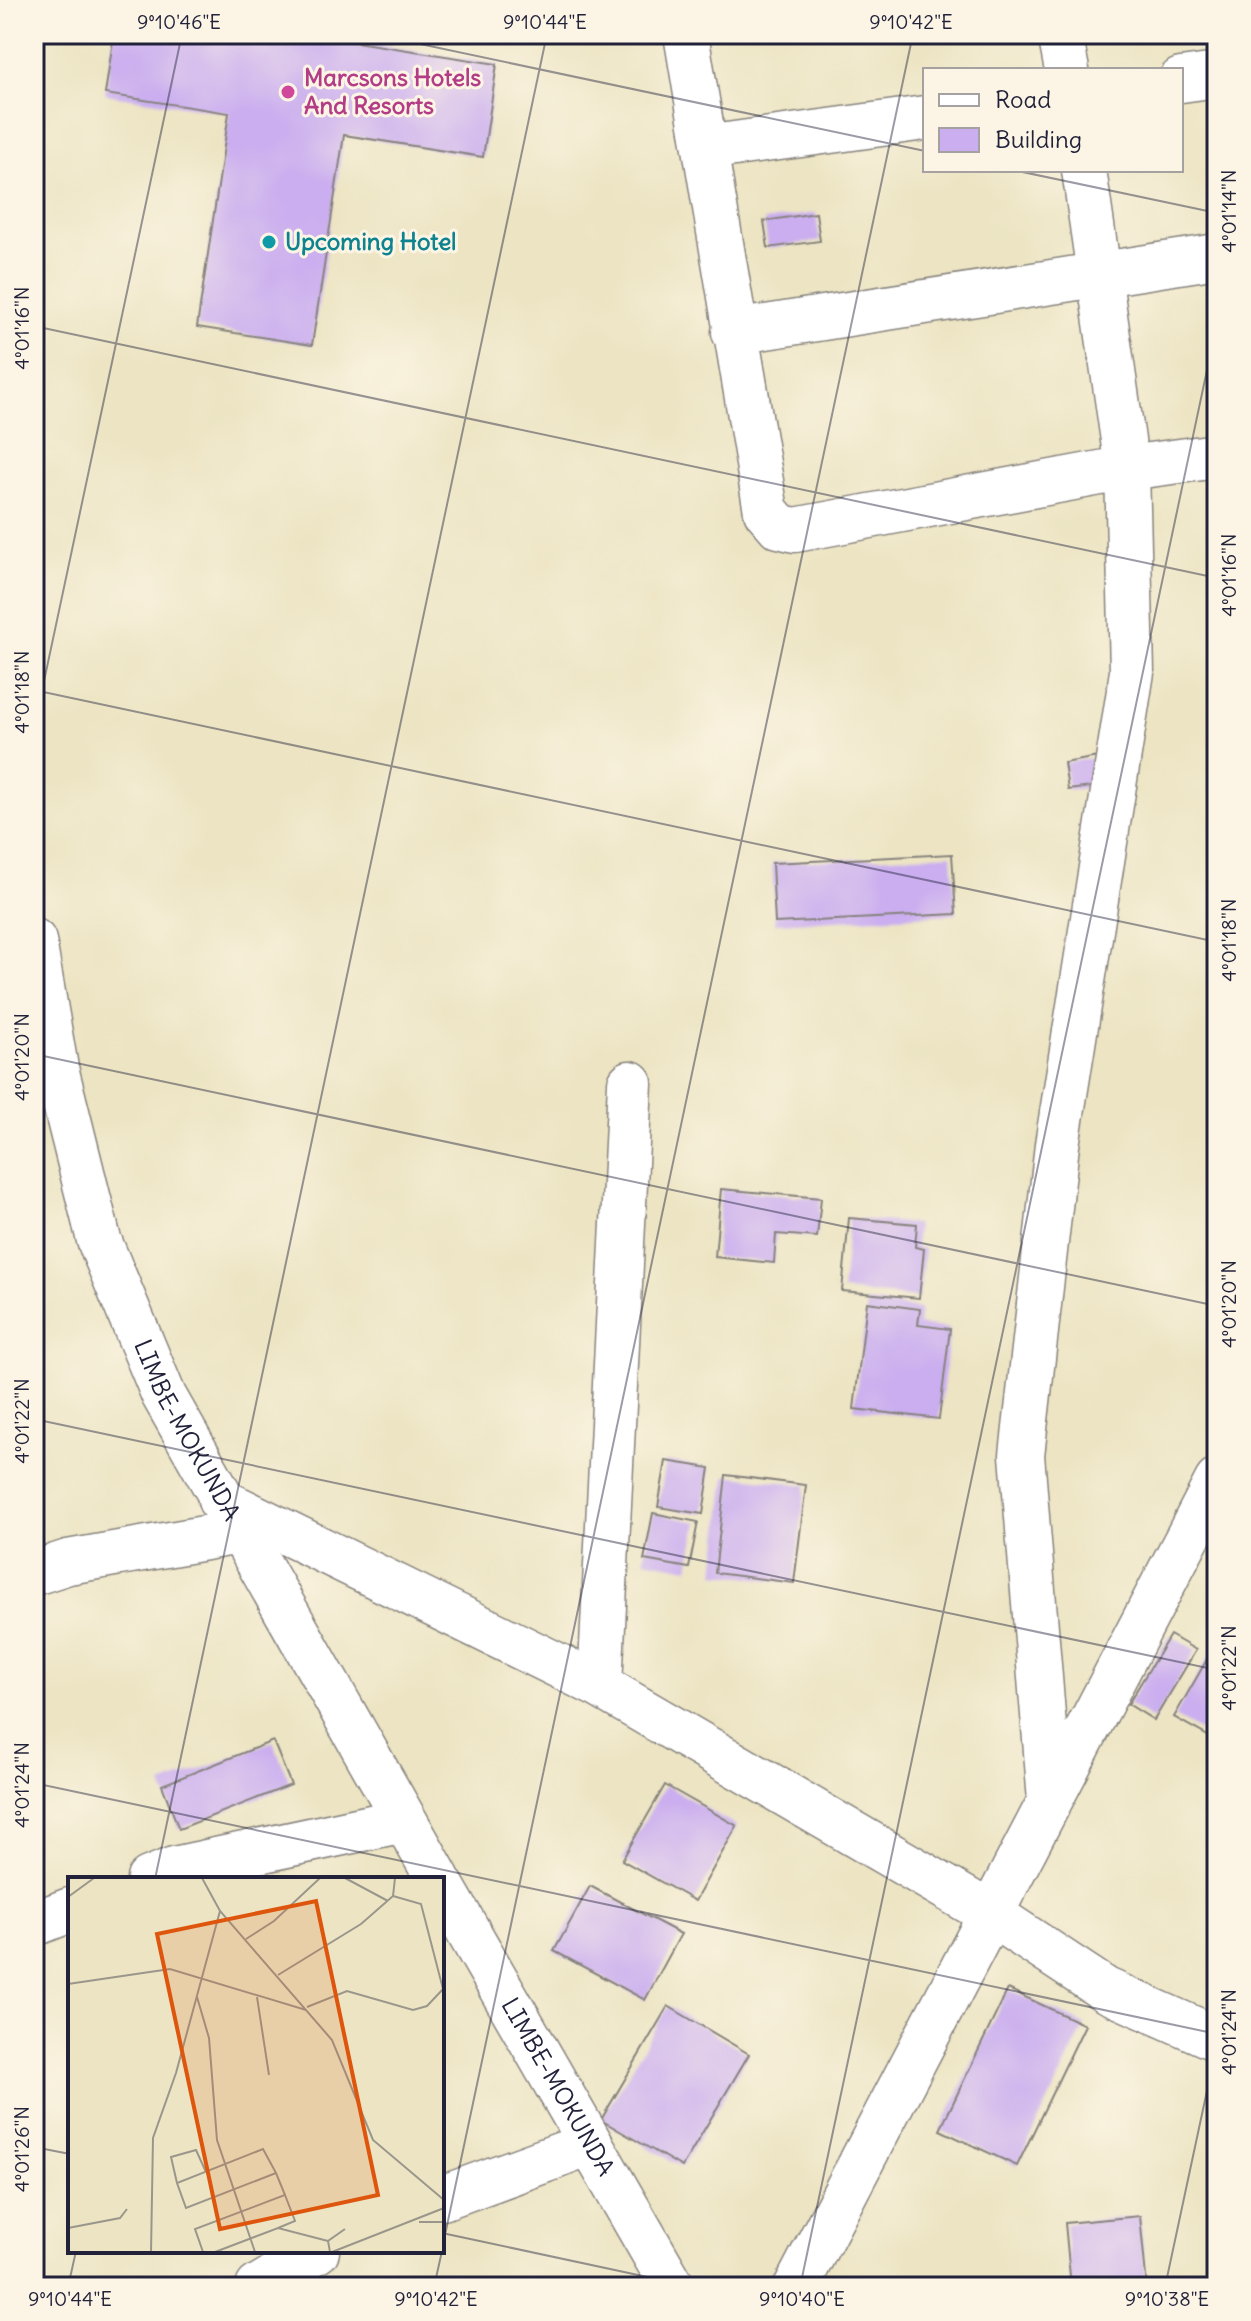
<svg xmlns="http://www.w3.org/2000/svg" width="1251" height="2321" font-family="Delius,sans-serif">
	<rect width="100%" height="100%" fill="#fcf5e5"/>
	<filter id="ink" filterUnits="userSpaceOnUse"><feTurbulence type="fractalNoise" baseFrequency=".0125" numOctaves="2"/><feDisplacementMap in="SourceGraphic" scale="16" xChannelSelector="R" yChannelSelector="G"/><feConvolveMatrix kernelMatrix="1 2 1 2 8 2 1 2 1" color-interpolation-filters="sRGB"/></filter>
	<filter id="wash" filterUnits="userSpaceOnUse"><feTurbulence type="fractalNoise" baseFrequency=".006" numOctaves="4" result="noise"/><feDisplacementMap in="SourceGraphic" scale="32" xChannelSelector="R" yChannelSelector="G"/><feGaussianBlur stdDeviation="1.8" result="paint"/><feColorMatrix in="noise" values="0 0 0 0 0 0 0 0 0 0 0 0 0 0 0 0 0 1.4 0 .05"/><feComposite in="paint" operator="in"/></filter>
	<g filter="url(#wash)">
		<rect width="100%" height="100%" fill="#ece4c2"/>
		<g id="blocks">
			<path fill="#caaeef" d="M 114,34 L 357,34 L 356,42 L 497,64 L 483,157 L 344,135 L 312,345 L 197,327 L 229,113 L 105,94 Z
				M 816,213 L 820,241 L 768,248 L 764,221 Z
				M 1104,756 L 1109,785 L 1068,790 L 1064,763 Z
				M 952,854 L 956,914 L 775,923 L 772,863 Z
				M 721,1189 L 821,1198 L 817,1237 L 776,1234 L 774,1263 L 715,1257 Z
				M 849,1218 L 917,1224 L 915,1247 L 924,1249 L 919,1298 L 842,1291 Z
				M 867,1302 L 920,1309 L 918,1325 L 950,1329 L 939,1419 L 854,1409 Z
				M 666,1461 L 710,1468 L 703,1514 L 658,1507 Z
				M 726,1475 L 806,1485 L 794,1583 L 715,1573 Z
				M 653,1513 L 698,1522 L 689,1568 L 644,1560 Z
				M 1170,1635 L 1196,1650 L 1154,1720 L 1128,1704 Z
				M 1217,1642 L 1217,1741 L 1174,1717 Z
				M 273,1741 L 291,1785 L 179,1829 L 162,1785 Z
				M 665,1785 L 737,1826 L 695,1901 L 622,1860 Z
				M 590,1886 L 681,1934 L 645,2000 L 554,1951 Z
				M 1008,1989 L 1085,2025 L 1017,2166 L 940,2130 Z
				M 668,2006 L 749,2054 L 682,2167 L 601,2120 Z
				M 1140,2216 L 1147,2287 L 1071,2287 L 1065,2223 Z"/>
		</g>
	</g>
	<g filter="url(#ink)">
		<use href="#blocks" fill-opacity="0" stroke="#87837e" stroke-width="2"/>
		<g fill="none" stroke-linecap="round" stroke-linejoin="round">
			<g stroke="#87837e" stroke-width="47">
				<path id="minor" d="M 686,34 L 705,148
					M 1060,34 L 1067,70
					M 1181,80 L 1217,75
					M 925,118 L 705,148 L 766,511 L 779,526 L 795,530 L 1127,468 L 1217,456
					M 734,332 L 1217,256
					M 220,1500 L 600,1686 L 991,1914 L 1106,1990 L 1217,2039
					M 34,1573 L 68,1562 L 239,1532
					M 600,1686 L 630,1083
					M 1050,1801 L 1022,1455 L 1057,1145 L 1132,672 L 1127,468 L 1084,170
					M 149,1879 L 174,1869 L 404,1820
					M 34,1924 L 70,1910
					M 442,2198 L 590,2144
					M 258,2287 L 317,2251
					M 796,2287 L 1217,1481"/>
			</g>
			<g stroke="#87837e" stroke-width="47">
				<g id="major">
					<path id="s1" d="M 34,941 L 56,1068 L 99,1240 L 164,1396 L 438,1879"/>
					<path id="s2" d="M 442,1886 L 673,2287"/>
				</g>
			</g>
			<use href="#minor" stroke="#fff" stroke-width="44"/>
			<use href="#major" stroke="#fff" stroke-width="44"/>
		</g>
	</g>
	<path fill="none" stroke="#22223b" stroke-width="2" stroke-opacity="0.45" d="M 373,34 L 925,151M 1013,170 L 1217,213M 34,326 L 1217,578M 34,690 L 1217,942M 34,728 L 182,34M 34,1054 L 1217,1306M 34,1419 L 1217,1670M 34,1783 L 1217,2034M 155,1879 L 547,34M 34,2147 L 70,2154M 442,2233 L 694,2287M 442,2249 L 913,34M 68,2287 L 76,2251M 434,2287 L 442,2251M 800,2287 L 1217,323M 1165,2287 L 1217,2044"/>
	<circle fill="#d1479c" stroke="#fcf5e5" stroke-width="3" cx="288" cy="92" r="8"/>
	<circle fill="#0f9aa8" stroke="#fcf5e5" stroke-width="3" cx="269" cy="242" r="8"/>
	<g text-anchor="middle" stroke-width="6" stroke-linejoin="round" paint-order="stroke">
		<g font-size="24" font-weight="bold" fill="#b23c85" stroke="#fcf5e5" text-anchor="start">
			<text x="304" y="86">Marcsons Hotels<tspan x="304" dy="28">And Resorts</tspan></text>
		</g>
		<g font-size="24" font-weight="bold" fill="#0d838f" stroke="#fcf5e5" text-anchor="start">
			<text x="285" y="250">Upcoming Hotel</text>
		</g>
		<g font-size="24" fill="#22223b" stroke="#fcf5e5">
			<text dy="8" stroke="none"><textPath href="#s1" startOffset="516">LIMBE-MOKUNDA</textPath></text>
			<text dy="8" stroke="none"><textPath href="#s2" startOffset="232">LIMBE-MOKUNDA</textPath></text>
		</g>
	</g>
	<g transform="translate(68 1877)">
		<rect width="376" height="376" fill="#ece4c2"/>
		<path fill="none" stroke="#9b968c" stroke-width="2" d="M 134,1 L 152,34 L 264,163 L 305,263 L 376,323M 277,1 L 320,24M 325,19 L 353,27 L 375,112M 0,20 L 26,1M 178,62 L 206,44 L 252,1M 210,98 L 293,47 L 325,19 L 327,1M 0,107 L 102,92 L 238,133M 129,120 L 141,161 L 149,263 L 187,375M 189,120 L 201,198M 239,130 L 279,114 L 345,133 L 359,129 L 376,111M 109,306 L 103,280 L 128,273 L 138,295M 351,345 L 376,345M 0,351 L 52,341 L 59,332M 210,351 L 227,344 L 217,318M 83,375 L 85,261 L 108,196 L 152,34M 135,375 L 127,352 L 217,318 L 208,296 L 195,272 L 109,306 L 118,331 L 208,296M 147,375 L 210,351 L 260,364M 262,375 L 260,364 L 277,352M 264,375 L 376,331"/>
		<path fill="#de560e" fill-opacity="0.15" stroke="#de560e" stroke-width="4" d="M 248,24 L 310,318 L 152,352 L 89,57 Z"/>
		<rect width="376" height="376" fill="none" stroke="#22223b" stroke-width="4"/>
	</g>
	<rect width="1251" height="2321" fill="none" stroke="#fcf5e5" stroke-width="88"/>
	<rect x="923" y="68" width="260" height="104" fill="#fcf5e5" stroke="#a5a1a1" stroke-width="2"/>
	<rect x="939" y="94" width="40" height="12" fill="#ffffff" stroke="#a5a1a1" stroke-width="2"/>
	<text x="995" y="108" font-size="24" fill="#22223b">Road</text>
	<rect x="939" y="128" width="40" height="24" fill="#caaeef" stroke="#a5a1a1" stroke-width="2"/>
	<text x="995" y="148" font-size="24" fill="#22223b">Building</text>
	<rect x="44" y="44" width="1163" height="2233" fill="none" stroke="#22223b" stroke-width="3"/>
	<g font-size="20" text-anchor="middle" fill="#22223b">
		<text x="179" y="29">9°10'46"E</text>
		<text x="545" y="29">9°10'44"E</text>
		<text x="911" y="29">9°10'42"E</text>
		<text transform="translate(1229 211) rotate(-90)" y="7">4°01'14"N</text>
		<text transform="translate(22 328) rotate(-90)" y="7">4°01'16"N</text>
		<text transform="translate(1229 575) rotate(-90)" y="7">4°01'16"N</text>
		<text transform="translate(22 692) rotate(-90)" y="7">4°01'18"N</text>
		<text transform="translate(1229 940) rotate(-90)" y="7">4°01'18"N</text>
		<text transform="translate(22 1057) rotate(-90)" y="7">4°01'20"N</text>
		<text transform="translate(1229 1304) rotate(-90)" y="7">4°01'20"N</text>
		<text transform="translate(22 1421) rotate(-90)" y="7">4°01'22"N</text>
		<text transform="translate(1229 1668) rotate(-90)" y="7">4°01'22"N</text>
		<text transform="translate(22 1785) rotate(-90)" y="7">4°01'24"N</text>
		<text transform="translate(1229 2032) rotate(-90)" y="7">4°01'24"N</text>
		<text transform="translate(22 2149) rotate(-90)" y="7">4°01'26"N</text>
		<text x="70" y="2306">9°10'44"E</text>
		<text x="436" y="2306">9°10'42"E</text>
		<text x="802" y="2306">9°10'40"E</text>
		<text x="1167" y="2306">9°10'38"E</text>
	</g>
</svg>
